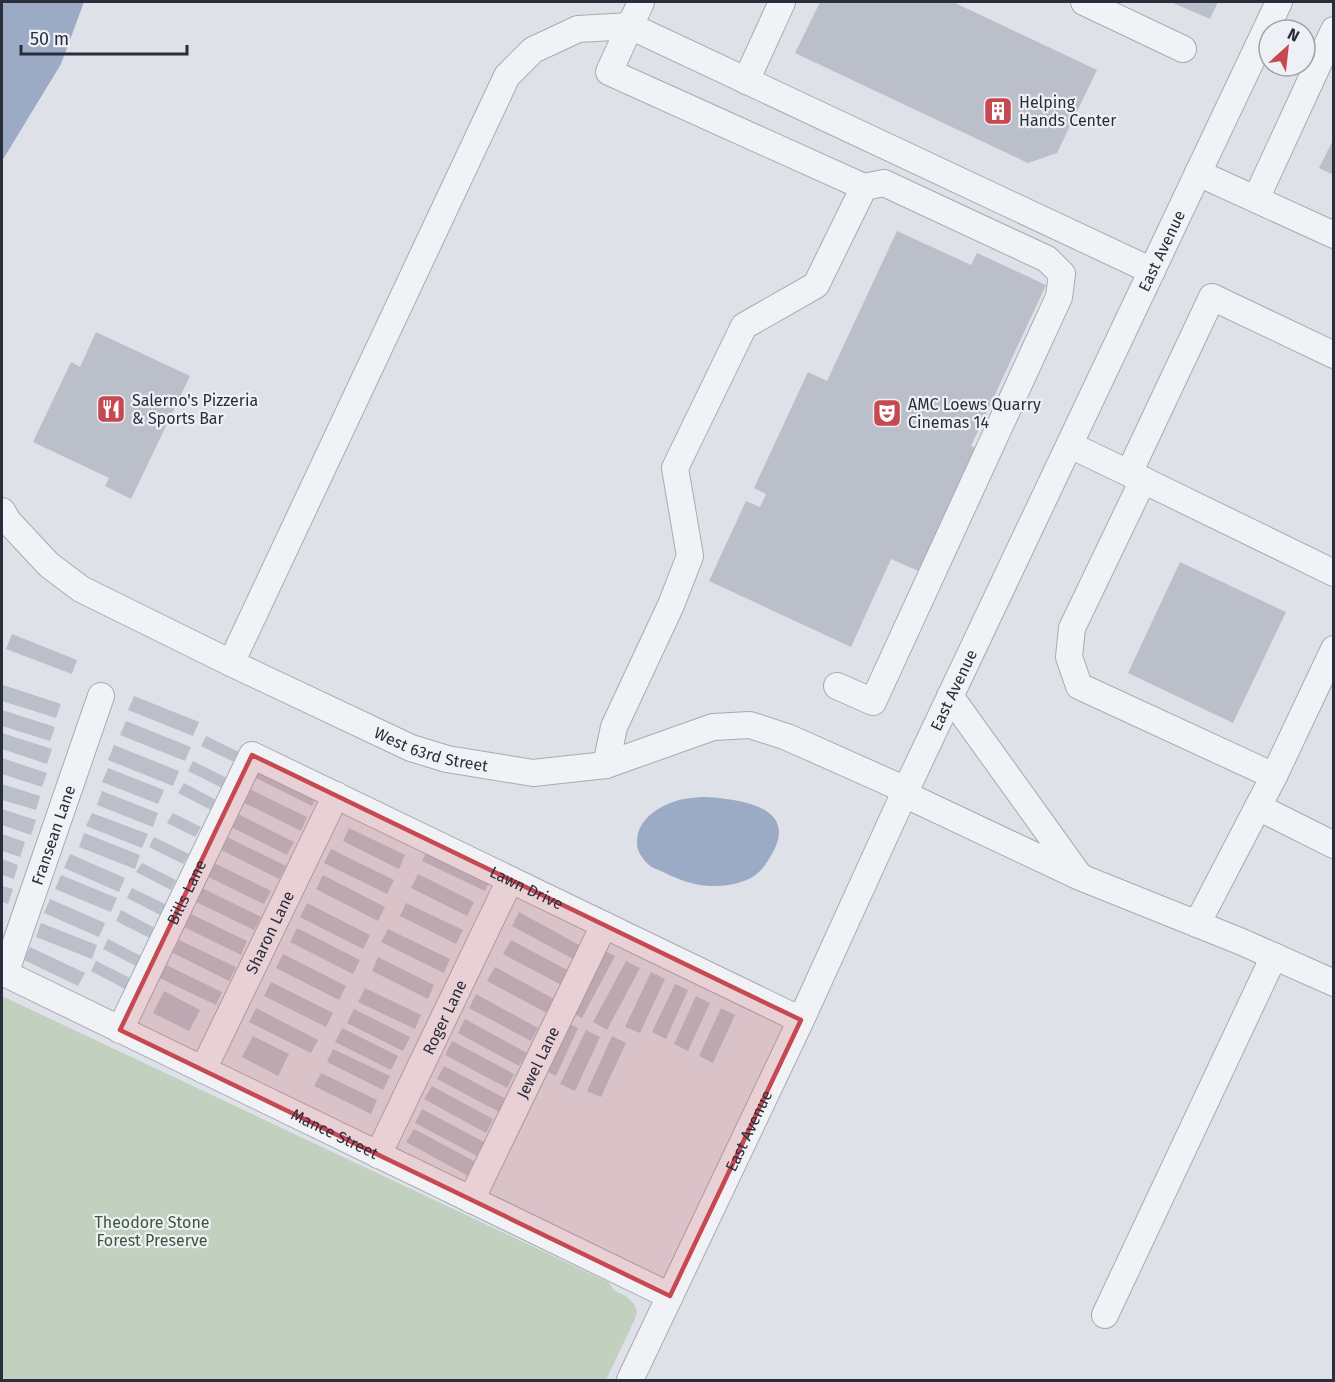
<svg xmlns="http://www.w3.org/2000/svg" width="1335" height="1382" font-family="'Fira Sans',sans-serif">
	<rect width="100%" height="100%" fill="#dee1e7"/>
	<path fill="#c2d0bf" d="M 2,996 L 608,1282 L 615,1291 L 626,1296 L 634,1304 L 637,1312 L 634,1321 L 606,1380 L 2,1380 Z"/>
	<path fill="#9babc5" d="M 2,2 L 26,3 L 27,2 L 84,2 L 61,64 L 2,161 Z
		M 702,797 C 734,798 799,805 773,852 C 769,859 766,865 760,871 C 747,885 718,888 700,885 C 687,883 673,877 661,871 C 657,869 652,868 649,865 C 643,860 636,850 637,842 C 637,819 659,806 679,800 C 686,798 695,798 702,797 Z"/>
	<path fill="#bbbfc9" d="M 820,2 L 953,2 L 1097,70 L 1057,153 L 1028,163 L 795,53 Z
		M 1171,2 L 1218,2 L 1210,19 Z
		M 1334,138 L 1334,175 L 1319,168 Z
		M 897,231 L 971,265 L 977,253 L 1046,285 L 971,446 L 983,451 L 925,574 L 891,559 L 851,647 L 709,581 L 746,501 L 760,507 L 766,494 L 754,488 L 808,372 L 827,381 Z
		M 96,332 L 190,376 L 131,499 L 105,486 L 109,478 L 33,442 L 71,362 L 80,367 Z
		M 1180,562 L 1286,612 L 1233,723 L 1128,673 Z
		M 12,634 L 77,660 L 72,674 L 6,649 Z
		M 3,685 L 61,704 L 56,718 L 2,701 L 2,691 Z
		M 134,696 L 199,722 L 193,736 L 128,710 Z
		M 2,710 L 55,727 L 50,741 L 2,726 Z
		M 126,721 L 191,747 L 185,761 L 120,735 Z
		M 2,733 L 52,749 L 47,764 L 2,749 Z
		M 206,736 L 241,753 L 236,763 L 201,746 Z
		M 114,745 L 179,771 L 173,786 L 108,760 Z
		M 2,758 L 47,773 L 42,787 L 2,774 Z
		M 193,761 L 227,778 L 222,788 L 188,771 Z
		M 262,765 L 319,792 L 312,806 L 256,778 Z
		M 108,768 L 164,790 L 158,804 L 102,782 Z
		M 184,783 L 218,801 L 213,811 L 178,793 Z
		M 2,784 L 40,796 L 36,810 L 2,800 Z
		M 245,787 L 307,817 L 301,831 L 238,800 Z
		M 102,791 L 158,813 L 153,827 L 97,805 Z
		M 2,809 L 36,820 L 31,835 L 2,825 Z
		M 92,813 L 148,834 L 142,848 L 86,826 Z
		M 173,813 L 201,827 L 195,837 L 167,823 Z
		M 238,814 L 294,842 L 287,855 L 231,827 Z
		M 349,828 L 405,855 L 399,869 L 343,841 Z
		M 84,833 L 140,855 L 135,869 L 79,847 Z
		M 2,834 L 25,842 L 20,857 L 2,851 Z
		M 223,835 L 286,866 L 279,879 L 217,848 Z
		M 154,837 L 189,854 L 183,864 L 149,847 Z
		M 429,847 L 491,878 L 485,891 L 422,861 Z
		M 331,849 L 394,880 L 387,894 L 324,863 Z
		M 70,854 L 125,878 L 119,892 L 64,868 Z
		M 2,859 L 18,865 L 14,879 L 2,875 Z
		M 208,860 L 271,891 L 264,904 L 202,874 Z
		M 142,863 L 176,880 L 171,890 L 136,872 Z
		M 418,874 L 474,902 L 467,916 L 411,888 Z
		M 61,875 L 117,898 L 111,912 L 55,889 Z
		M 323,875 L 385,907 L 378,921 L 316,889 Z
		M 2,886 L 13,889 L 8,904 L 2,902 Z
		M 198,886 L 261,917 L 254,930 L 192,900 Z
		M 132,888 L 167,905 L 162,916 L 127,898 Z
		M 50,899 L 105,923 L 99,937 L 44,913 Z
		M 307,903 L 370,935 L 363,949 L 300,917 Z
		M 406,903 L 463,930 L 456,944 L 400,916 Z
		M 121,910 L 155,928 L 150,938 L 116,921 Z
		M 519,912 L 581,946 L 573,959 L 512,926 Z
		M 191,914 L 247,941 L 241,955 L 184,927 Z
		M 41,923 L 97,945 L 92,959 L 36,937 Z
		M 297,928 L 360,960 L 353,974 L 290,942 Z
		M 388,929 L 450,959 L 444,973 L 381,942 Z
		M 108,939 L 143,957 L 138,967 L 103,949 Z
		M 179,940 L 236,967 L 229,981 L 173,953 Z
		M 511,940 L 573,973 L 565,987 L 503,954 Z
		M 30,947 L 85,973 L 78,986 L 24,960 Z
		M 601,949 L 615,956 L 582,1018 L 568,1011 Z
		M 283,954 L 346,986 L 339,1000 L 276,968 Z
		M 378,957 L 434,985 L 428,999 L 372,971 Z
		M 96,961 L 130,978 L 125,989 L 91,971 Z
		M 626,961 L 640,968 L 607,1030 L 593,1022 Z
		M 160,962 L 222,992 L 216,1005 L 153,975 Z
		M 495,967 L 556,1000 L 549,1014 L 487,981 Z
		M 651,972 L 665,979 L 640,1033 L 625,1027 Z
		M 271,982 L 333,1013 L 326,1027 L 264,996 Z
		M 675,984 L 688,990 L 666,1039 L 652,1032 Z
		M 365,988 L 421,1015 L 415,1029 L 358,1002 Z
		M 164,991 L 200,1010 L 189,1031 L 153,1013 Z
		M 476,994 L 538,1028 L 531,1041 L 469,1008 Z
		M 696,996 L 710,1003 L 688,1051 L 674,1044 Z
		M 256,1008 L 318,1040 L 311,1053 L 249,1022 Z
		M 721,1008 L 735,1015 L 713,1063 L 699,1056 Z
		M 354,1009 L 410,1037 L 403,1051 L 347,1023 Z
		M 465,1019 L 527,1053 L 519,1066 L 458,1033 Z
		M 564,1021 L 578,1028 L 556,1076 L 542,1069 Z
		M 342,1028 L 398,1056 L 391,1070 L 335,1042 Z
		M 586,1030 L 600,1037 L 575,1091 L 560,1084 Z
		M 253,1036 L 289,1054 L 278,1076 L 242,1057 Z
		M 612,1036 L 626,1043 L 601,1097 L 587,1091 Z
		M 452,1041 L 514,1074 L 507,1088 L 445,1055 Z
		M 333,1049 L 390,1076 L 383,1090 L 327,1062 Z
		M 444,1066 L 506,1099 L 499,1112 L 437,1079 Z
		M 321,1073 L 377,1100 L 371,1114 L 314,1086 Z
		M 432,1086 L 493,1119 L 486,1133 L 424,1099 Z
		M 422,1109 L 484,1142 L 477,1156 L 415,1123 Z
		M 414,1129 L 476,1162 L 468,1176 L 406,1142 Z"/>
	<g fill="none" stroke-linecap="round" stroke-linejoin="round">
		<g stroke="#a7abb4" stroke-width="28">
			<g id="minor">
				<path d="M 1084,2 L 1183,49"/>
				<path d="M 746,81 L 782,2"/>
				<path d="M 1198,173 L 1334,235"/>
				<path d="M 1256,199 L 1334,30"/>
				<path d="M 1070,445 L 1143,480 L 1072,628 L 1069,657 L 1079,686 L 1274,776 L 1197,924"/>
				<path d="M 1129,473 L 1212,297 L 1334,355"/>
				<path d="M 1143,480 L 1334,573"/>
				<path id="s1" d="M 2,511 L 8,521 L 49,565 L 81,589 L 231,663 L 411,748 L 447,759 L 533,773 L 606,765 L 713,727 L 750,725 L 787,737 L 906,790"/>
				<path d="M 231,663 L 507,76 L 533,50 L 578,29 L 630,26 L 1152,271"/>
				<path d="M 837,686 L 873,702 L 1059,297 L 1062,274 L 1047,259 L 884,183 L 864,187"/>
				<path d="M 950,696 L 1078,874"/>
				<path d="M 606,765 L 614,727 L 671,605 L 690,556 L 675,468 L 744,326 L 816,285 L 864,187 L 609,72 L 641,2"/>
				<path d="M 1274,776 L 1334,649"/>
				<path d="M 904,794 L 1080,877 L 1242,942 L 1334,983"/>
				<path d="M 1258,807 L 1334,845"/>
				<path id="s2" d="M 2,972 L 670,1296"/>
				<path id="s3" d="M 5,974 L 101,696"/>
				<path id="s4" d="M 120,1030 L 252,755 L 801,1020"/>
				<path id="s5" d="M 203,1070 L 336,795"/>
				<path id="s6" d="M 378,1155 L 510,880"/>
				<path id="s7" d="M 471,1200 L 604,925"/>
				<path d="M 1105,1315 L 1274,956"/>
				<path id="s8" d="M 630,1380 L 801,1020 L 904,794 L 1279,2"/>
			</g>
		</g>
		<use href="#minor" stroke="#f0f2f5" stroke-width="26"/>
	</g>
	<path fill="#c64951" fill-opacity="0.2" stroke="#c64951" stroke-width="4.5" stroke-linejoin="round" d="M 252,755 L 801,1020 L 670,1296 L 120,1030 Z"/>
	<defs>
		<g id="building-square" transform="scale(1.5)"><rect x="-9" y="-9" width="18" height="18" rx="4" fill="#c64951" stroke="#edf0f4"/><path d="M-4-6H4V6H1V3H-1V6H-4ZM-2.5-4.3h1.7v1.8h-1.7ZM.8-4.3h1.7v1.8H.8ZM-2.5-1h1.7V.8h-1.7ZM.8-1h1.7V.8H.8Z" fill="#fff"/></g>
		<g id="restaurant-square" transform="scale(1.5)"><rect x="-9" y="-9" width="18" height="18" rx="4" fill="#c64951" stroke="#edf0f4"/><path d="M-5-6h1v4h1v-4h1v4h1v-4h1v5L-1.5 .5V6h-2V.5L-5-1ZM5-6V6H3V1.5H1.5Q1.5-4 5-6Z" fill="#fff"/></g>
		<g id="theatre-square" transform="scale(1.5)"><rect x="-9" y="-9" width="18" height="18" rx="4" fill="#c64951" stroke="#edf0f4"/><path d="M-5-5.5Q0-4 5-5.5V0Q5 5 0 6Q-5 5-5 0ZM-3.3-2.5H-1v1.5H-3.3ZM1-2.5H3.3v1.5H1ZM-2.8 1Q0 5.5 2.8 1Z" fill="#fff"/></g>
	</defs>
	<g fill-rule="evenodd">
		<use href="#building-square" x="998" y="111"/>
		<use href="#restaurant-square" x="111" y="409"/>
		<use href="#theatre-square" x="887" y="413"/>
	</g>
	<g text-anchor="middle" stroke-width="4.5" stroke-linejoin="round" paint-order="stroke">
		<g font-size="16" fill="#282e3c" stroke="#edf0f4" text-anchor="start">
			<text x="1019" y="108">Helping<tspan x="1019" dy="18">Hands Center</tspan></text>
			<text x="132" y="406">Salerno's Pizzeria<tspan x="132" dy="18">&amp; Sports Bar</tspan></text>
			<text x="908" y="410">AMC Loews Quarry<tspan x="908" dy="18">Cinemas 14</tspan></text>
		</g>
		<g font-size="16" fill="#282e3c" stroke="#edf0f4">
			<text dy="6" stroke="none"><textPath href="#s8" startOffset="1248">East Avenue</textPath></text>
			<text dy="6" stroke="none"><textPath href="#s8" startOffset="762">East Avenue</textPath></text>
			<text dy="6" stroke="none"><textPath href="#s1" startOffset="498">West 63rd Street</textPath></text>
			<text dy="6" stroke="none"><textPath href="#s3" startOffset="147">Fransean Lane</textPath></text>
			<text dy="6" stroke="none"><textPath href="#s4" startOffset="610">Lawn Drive</textPath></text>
			<text dy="6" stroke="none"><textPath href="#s4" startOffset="153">Bills Lane</textPath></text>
			<text dy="6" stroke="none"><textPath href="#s5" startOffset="153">Sharon Lane</textPath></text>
			<text dy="6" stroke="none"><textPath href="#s6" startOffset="153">Roger Lane</textPath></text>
			<text dy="6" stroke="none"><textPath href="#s7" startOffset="153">Jewel Lane</textPath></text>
			<text dy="6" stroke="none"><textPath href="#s8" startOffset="276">East Avenue</textPath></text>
			<text dy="6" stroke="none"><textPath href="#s2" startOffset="370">Mance Street</textPath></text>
		</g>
		<g font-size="16" fill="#3a5736" stroke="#edf0f4">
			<text x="152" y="1228">Theodore Stone<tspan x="152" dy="18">Forest Preserve</tspan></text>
		</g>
	</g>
	<rect width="1335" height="1382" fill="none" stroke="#282e3c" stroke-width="6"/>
	<g transform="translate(1287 48) rotate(27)"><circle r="28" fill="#edf0f4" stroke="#9ea2aa" stroke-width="1.5"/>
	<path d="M0-4.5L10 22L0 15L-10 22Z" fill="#c64951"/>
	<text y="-9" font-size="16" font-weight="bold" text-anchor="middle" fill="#282e3c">N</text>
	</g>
	<path d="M21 45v9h166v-9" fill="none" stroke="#282e3c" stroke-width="3"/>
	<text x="30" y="45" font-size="18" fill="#282e3c" stroke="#edf0f4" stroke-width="4.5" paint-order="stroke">50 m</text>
</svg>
